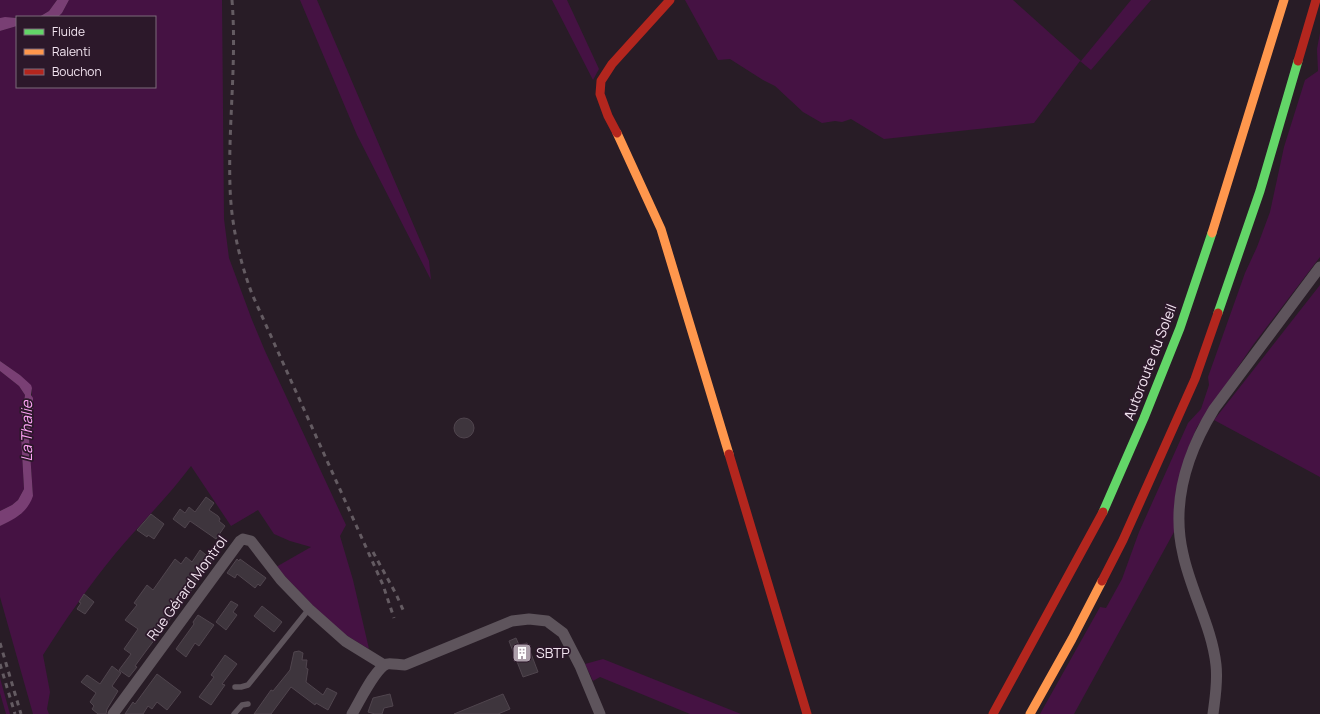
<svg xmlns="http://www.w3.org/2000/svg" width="1320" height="714" font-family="Manrope,sans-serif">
	<rect width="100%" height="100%" fill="#281c26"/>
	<path fill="#451243" d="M 0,0 L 57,0 L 49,11 L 39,17 L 0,18 Z
		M 69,0 L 222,0 L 224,219 L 229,258 L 252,320 L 265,351 L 346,525 L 340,536 L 353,580 L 369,649 L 339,631 L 324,617 L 276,567 L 311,547 L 290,541 L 274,534 L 258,510 L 231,526 L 191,466 C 168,497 140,524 115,554 C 89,586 65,620 43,655 L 50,692 L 47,709 L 49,714 L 33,714 L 0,597 L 0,526 L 20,515 L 33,496 L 29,436 L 32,421 L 32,388 L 20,375 L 0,361 L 0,31 L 17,26 L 17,87 L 155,87 L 155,17 L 58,17 L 62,13 Z
		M 300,0 L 317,0 L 429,261 L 431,280 L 357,135 Z
		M 552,0 L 567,0 L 599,69 L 593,80 Z
		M 685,0 L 1013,0 L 1081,61 L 1131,0 L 1151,0 L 1091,70 L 1080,61 L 1034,123 L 884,139 L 851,119 L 842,122 L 835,121 L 822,123 L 803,112 L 775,86 L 763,80 L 730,59 L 718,60 Z
		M 1320,33 L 1320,257 L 1253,345 L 1197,427 L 1187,451 L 1178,485 L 1175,506 L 1174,532 L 1074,714 L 1040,714 L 1100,607 L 1106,608 L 1122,579 L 1139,532 L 1188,423 L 1201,409 L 1209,385 L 1208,377 L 1245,273 L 1257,247 L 1270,212 L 1284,147 L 1305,80 L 1318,71 L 1317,49 Z
		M 1320,285 L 1320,477 L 1214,420 Z
		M 0,371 L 19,386 L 25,395 L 22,416 L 24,423 L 21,436 L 24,489 L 18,500 L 12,505 L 0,511 Z
		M 603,659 L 741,714 L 690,714 L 600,677 L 593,681 L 585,664 Z
		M 0,678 L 10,714 L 6,714 L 0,693 Z"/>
	<path fill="#793f74" d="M 57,0 L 69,0 L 62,13 L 58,17 L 39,17 L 49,11 Z
		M 5,17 L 17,18 L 17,26 L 0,31 L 0,18 Z
		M 0,361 L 20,375 L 31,385 L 32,388 L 31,395 L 33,398 L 33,411 L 29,437 L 33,496 C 27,513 16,518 0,526 L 0,511 L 12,505 L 18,500 L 24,489 L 21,436 L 24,423 L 22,416 L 25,395 L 19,386 L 0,371 Z"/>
	<path fill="#3e353d" stroke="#50454e" d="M454 428a10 10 0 1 1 20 0a10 10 0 1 1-20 0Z
		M 206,497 L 214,503 L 209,510 L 218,516 L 220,519 L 219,521 L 225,526 L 216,539 L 190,521 L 185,528 L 173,519 L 180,509 L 185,513 L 189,507 L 195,512 Z
		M 151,514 L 164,524 L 154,539 L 148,535 L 147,537 L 137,530 Z
		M 200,550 L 212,560 L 194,583 L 195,585 L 179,607 L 146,651 L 135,666 L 137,667 L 129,677 L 119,670 L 131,654 L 124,649 L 138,629 L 125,620 L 137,605 L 134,603 L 147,585 L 153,590 L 175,559 L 181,564 L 186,557 L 192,562 Z
		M 237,559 L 239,561 L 240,559 L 266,578 L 260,586 L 258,584 L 255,588 L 237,574 L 235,578 L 227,573 Z
		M 84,594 L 94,602 L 85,614 L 77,609 L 81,603 L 79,602 Z
		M 231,601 L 238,605 L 233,612 L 237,615 L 226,630 L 216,622 Z
		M 262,606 L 282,622 L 274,632 L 254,616 Z
		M 198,615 L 214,625 L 199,646 L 195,643 L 186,657 L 176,649 L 194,624 L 193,622 Z
		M 516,638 L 519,645 L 527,643 L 538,672 L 523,677 L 509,641 Z
		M 299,651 L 303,653 L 302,660 L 307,660 L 306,668 L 308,669 L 306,682 L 323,695 L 327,688 L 337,693 L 328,710 L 316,703 L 315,705 L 291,687 L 271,714 L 254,714 L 271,690 L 273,691 L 290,670 L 294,652 Z
		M 225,655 L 237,664 L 222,684 L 225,685 L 211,705 L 199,697 L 214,677 L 211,675 Z
		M 112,666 L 121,673 L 112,686 L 118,691 L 107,709 L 106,714 L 98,714 L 92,709 L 94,706 L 90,702 L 96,693 L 81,682 L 87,675 L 100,684 Z
		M 157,674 L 181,692 L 167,710 L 157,702 L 152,709 L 148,706 L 143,714 L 125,714 L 133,702 L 135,704 Z
		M 390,694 L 393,706 L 384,708 L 382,714 L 375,714 L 368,712 L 373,698 Z
		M 503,694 L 510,709 L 498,714 L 454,714 Z"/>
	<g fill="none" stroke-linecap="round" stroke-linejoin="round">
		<path stroke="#5e545c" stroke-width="5.5" d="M 235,687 L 241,687 L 248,685 L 309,609
			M 234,714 L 242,705 L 248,704"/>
		<path stroke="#5e545c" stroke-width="11" d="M 113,714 L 240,541 L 243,539 L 251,541 L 281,580 L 309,609 L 345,641 L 384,665
			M 352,714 C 359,703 375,668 387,664 C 391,663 399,665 405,665 L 512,621 L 529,619 L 547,621 L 563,633 L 580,666 L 600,714
			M 1213,714 C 1215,698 1218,682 1216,665 C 1212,627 1191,592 1183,554 C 1171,503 1187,453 1214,409 L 1320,267"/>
		<path stroke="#63d668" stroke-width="9" d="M 1218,313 L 1260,191 L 1298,61
			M 1103,512 L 1144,418 L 1180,328 L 1212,233"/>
		<path stroke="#ff974d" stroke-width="9" d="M 617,133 L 661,229 L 729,454
			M 1212,233 L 1284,0
			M 1030,714 L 1072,639 L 1102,581"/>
		<path stroke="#b3261e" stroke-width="9" d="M 1298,61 L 1316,0
			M 617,133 L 608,116 L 600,94 L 601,81 L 612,64 L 670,0
			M 729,454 L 807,714
			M 1102,581 L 1123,540 L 1195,379 L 1218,313
			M 993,714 L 1103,512"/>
		<path stroke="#645b62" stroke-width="3" stroke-dasharray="5 5" stroke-linecap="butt" d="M 232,0 C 237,62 228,124 230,186 C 231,223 239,259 252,294 L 383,585 L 394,618
			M 373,552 L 396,594 L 404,612
			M 0,643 L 21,714
			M 0,664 L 15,714"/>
	</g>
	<defs>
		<g id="building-square" transform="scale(1)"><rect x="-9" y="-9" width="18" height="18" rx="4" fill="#ac9faa" stroke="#2c182a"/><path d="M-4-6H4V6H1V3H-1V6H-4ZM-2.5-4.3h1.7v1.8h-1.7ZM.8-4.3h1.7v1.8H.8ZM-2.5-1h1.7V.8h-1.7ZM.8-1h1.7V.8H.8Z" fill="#fff"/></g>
	</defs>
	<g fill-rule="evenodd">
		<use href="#building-square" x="522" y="653"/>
	</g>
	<g text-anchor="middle" stroke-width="3.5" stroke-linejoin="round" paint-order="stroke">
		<g font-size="14" fill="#f3e5f1" stroke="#2c182a">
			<text transform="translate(1150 362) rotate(-69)" y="5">Autoroute du Soleil</text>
			<text transform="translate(187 588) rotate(-54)" y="5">Rue Gérard Montrol</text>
		</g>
		<g font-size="14" fill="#f3e5f1" stroke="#2c182a" text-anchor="start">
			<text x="536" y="658">SBTP</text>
		</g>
		<g font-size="15" font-style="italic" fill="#fea4f6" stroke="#2c182a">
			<text transform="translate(27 431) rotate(-90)" y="5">La Thalie</text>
		</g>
	</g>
	<rect x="16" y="16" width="140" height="72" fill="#2c182a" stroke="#7c6a7a"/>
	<rect x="24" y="29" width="20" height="6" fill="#63d668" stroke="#7c6a7a"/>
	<text x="52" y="36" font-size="12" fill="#f3e5f1">Fluide</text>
	<rect x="24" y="49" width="20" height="6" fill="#ff974d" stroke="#7c6a7a"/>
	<text x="52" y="56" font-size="12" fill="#f3e5f1">Ralenti</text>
	<rect x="24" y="69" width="20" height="6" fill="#b3261e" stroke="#7c6a7a"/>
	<text x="52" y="76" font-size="12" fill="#f3e5f1">Bouchon</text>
</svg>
